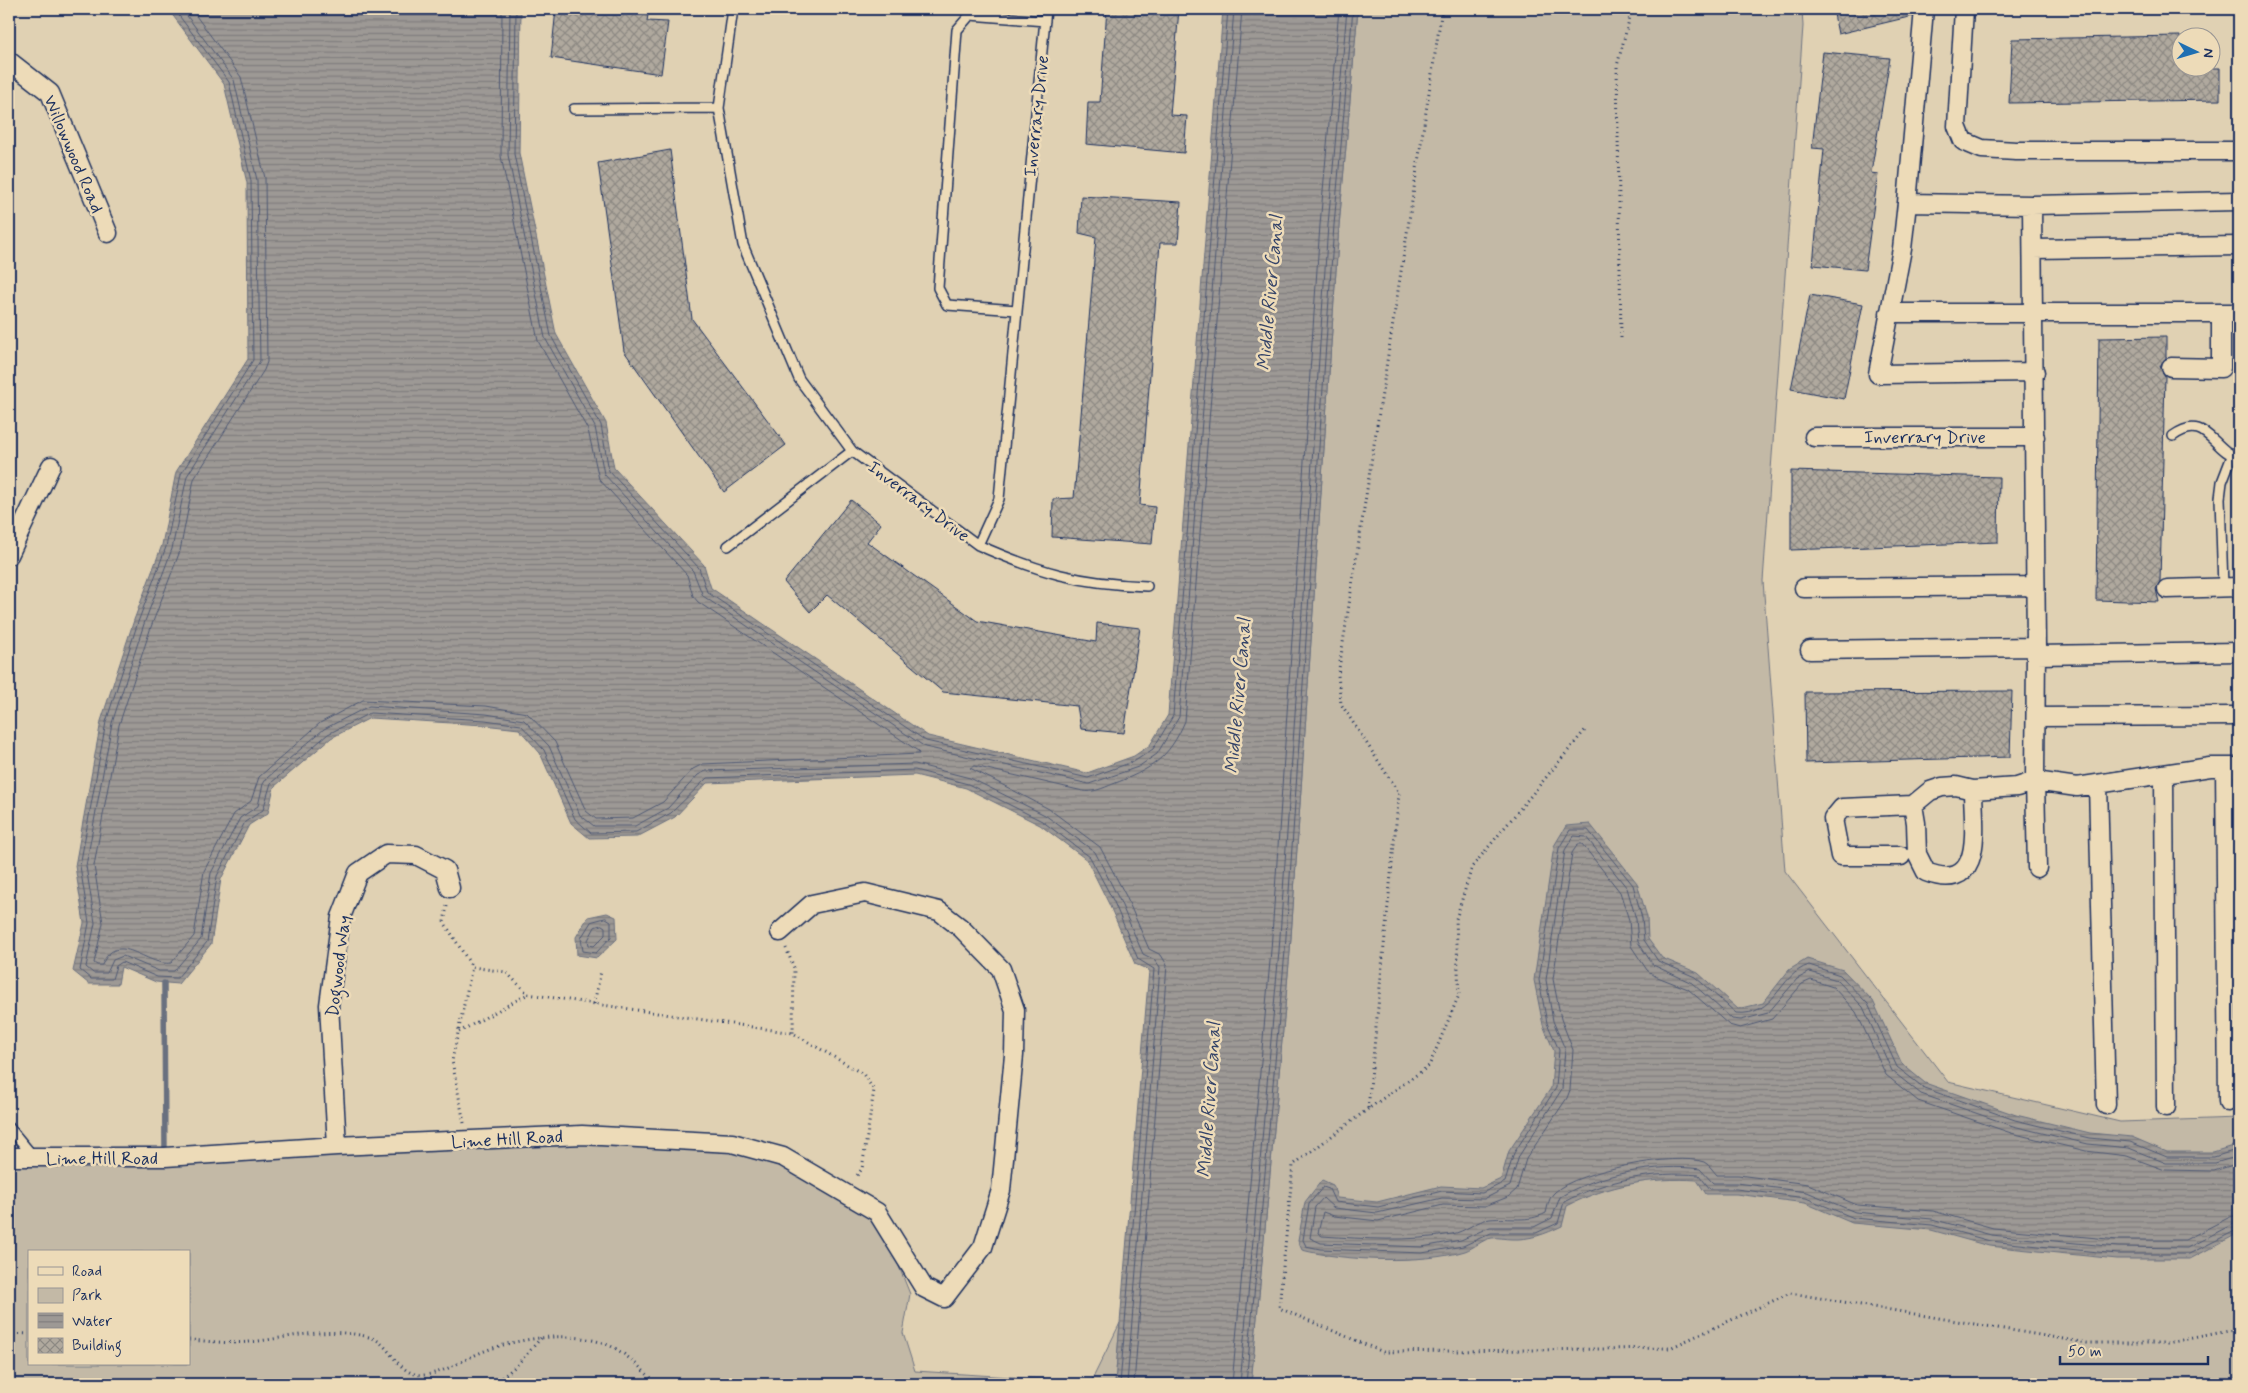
<svg xmlns="http://www.w3.org/2000/svg" width="2248" height="1393" font-family="Mynerve,sans-serif">
	<defs>
		<pattern id="water-rules" width="6" height="5" patternUnits="userSpaceOnUse" patternTransform="scale(1.25)"><rect width="6" height="5" fill="#9d9995"/><path d="M0 2.5h6" fill="none" stroke="#7f7d7d"/></pattern>
		<pattern id="building-cross-hatch" width="8" height="8" patternUnits="userSpaceOnUse" patternTransform="scale(1.25)"><rect width="8" height="8" fill="#b0a99e"/><path d="M0 0l8 8M0 8l8-8" fill="none" stroke="#8e8a84"/></pattern>
	</defs>
	<rect width="100%" height="100%" fill="#e0d1b3"/>
	<filter id="ink" filterUnits="userSpaceOnUse"><feTurbulence type="fractalNoise" baseFrequency=".02" numOctaves="2"/><feDisplacementMap in="SourceGraphic" scale="10" xChannelSelector="R" yChannelSelector="G"/><feConvolveMatrix kernelMatrix="1 2 1 2 8 2 1 2 1" color-interpolation-filters="sRGB"/></filter>
	<g filter="url(#ink)">
		<path fill="#c3b9a6" stroke="#6f7482" fill-rule="evenodd" d="M 1358,9 L 1802,9 L 1803,26 L 1763,581 L 1785,871 L 1948,1082 L 2120,1122 L 2239,1118 L 2239,1384 L 1251,1384 L 1290,952 L 1339,226 Z
			M 582,1135 L 783,1157 L 877,1212 L 910,1294 L 903,1333 L 915,1371 L 1091,1382 L 1120,1323 L 1115,1384 L 9,1384 L 9,1157 ZM 29,1252 L 189,1252 L 189,1364 L 29,1364 Z"/>
		<path fill="url(#water-rules)" stroke="#696f7f" d="M 168,9 L 521,9 L 519,153 L 556,334 L 606,423 L 614,468 L 704,565 L 711,588 L 928,736 L 1087,773 L 1134,756 L 1150,745 L 1168,715 L 1223,9 L 1358,9 L 1339,226 L 1290,952 L 1251,1384 L 1115,1384 L 1149,970 L 1135,964 L 1109,904 L 1087,860 L 1040,825 L 966,788 L 915,775 L 707,783 L 675,817 L 637,837 L 589,838 L 571,823 L 540,753 L 519,729 L 484,725 L 370,718 L 331,738 L 274,787 L 268,813 L 249,825 L 221,879 L 211,944 L 178,984 L 156,982 L 121,967 L 118,984 L 89,984 L 73,971 L 84,923 L 75,866 L 101,721 L 134,620 L 162,545 L 176,472 L 248,359 L 247,183 L 224,84 Z
			M 1590,824 L 1637,883 L 1647,917 L 1648,939 L 1662,958 L 1698,973 L 1738,1009 L 1763,1003 L 1789,970 L 1807,959 L 1843,970 L 1873,1001 L 1902,1064 L 1925,1083 L 2016,1115 L 2090,1133 L 2132,1137 L 2167,1152 L 2213,1152 L 2239,1144 L 2239,1233 L 2190,1259 L 2117,1259 L 1989,1246 L 1931,1230 L 1852,1223 L 1805,1203 L 1736,1194 L 1706,1194 L 1697,1180 C 1652,1177 1608,1185 1567,1206 L 1562,1226 C 1545,1234 1530,1240 1511,1239 C 1505,1239 1498,1237 1492,1238 C 1483,1239 1474,1248 1465,1251 C 1423,1264 1344,1261 1302,1250 L 1298,1241 L 1305,1202 L 1322,1180 L 1333,1185 L 1337,1198 L 1377,1202 L 1441,1186 L 1481,1188 L 1501,1179 L 1509,1151 L 1551,1088 L 1554,1051 L 1543,1025 L 1534,980 L 1554,846 L 1566,826 Z
			M 607,913 L 616,917 L 617,939 L 597,958 L 577,955 L 576,937 L 588,917 Z"/>
		<g fill="none" stroke-linecap="round" stroke-linejoin="round">
			<path stroke="#4f5974" stroke-width="1" d="M 174,9 L 229,82 L 251,181 L 253,360 L 181,474 L 166,547 L 138,622 L 106,722 L 80,866 L 89,923 L 80,970 L 91,979 L 112,979 L 116,966 L 122,962 L 157,977 L 177,978 L 207,942 L 217,876 L 245,822 L 263,810 L 271,783 L 328,734 L 370,713 L 485,720 L 521,725 L 544,750 L 575,819 L 591,833 L 636,832 L 671,813 L 707,778 L 915,770 L 968,784 L 1042,821 L 1090,857 L 1114,902 L 1138,959 L 1154,969 L 1120,1384
				M 182,9 L 234,80 L 257,180 L 260,361 L 187,476 L 172,549 L 144,624 L 112,723 L 86,866 L 95,923 L 86,967 L 93,973 L 107,973 L 113,960 L 123,956 L 159,971 L 174,971 L 201,939 L 211,873 L 240,818 L 258,806 L 263,784 L 267,778 L 324,729 L 369,706 L 486,714 L 524,720 L 549,746 L 580,815 L 594,826 L 635,826 L 668,808 L 698,775 L 706,771 L 915,764 L 970,778 L 1045,815 L 1095,852 L 1119,899 L 1143,954 L 1155,960 L 1160,967 L 1127,1384
				M 191,9 L 241,77 L 265,178 L 267,362 L 264,370 L 194,479 L 180,551 L 151,627 L 119,725 L 94,866 L 103,923 L 94,963 L 97,965 L 102,965 C 117,928 147,967 171,963 L 194,936 L 204,871 L 234,814 L 251,801 L 259,777 L 320,723 L 363,700 L 486,706 L 527,713 L 555,742 L 586,811 L 596,819 L 633,818 L 663,802 L 693,769 L 703,764 L 919,754 L 918,751 L 698,602 L 693,596 L 687,575 L 599,479 L 588,430 L 538,341 L 501,156 L 502,9
				M 510,9 L 508,155 L 545,338 L 595,427 L 604,474 L 693,571 L 703,596 L 925,747 L 1089,784 L 1138,767 L 1157,754 L 1179,717 L 1234,9
				M 516,9 L 514,154 L 551,336 L 601,425 L 609,471 L 699,568 L 707,592 L 926,741 L 1088,778 L 1135,761 L 1153,749 L 1173,716 L 1228,9
				M 606,918 L 611,921 L 611,937 L 596,953 L 583,951 L 581,938 L 591,922 Z
				M 602,925 L 605,927 L 605,935 L 594,946 L 589,945 L 588,940 L 595,927 Z
				M 2239,1149 L 2214,1157 L 2167,1157 L 2130,1142 L 2089,1138 L 2015,1120 L 1924,1088 L 1897,1067 L 1868,1004 L 1840,975 L 1809,965 C 1778,975 1776,1017 1736,1013 L 1695,977 L 1658,961 L 1644,940 L 1642,918 L 1633,885 L 1588,830 L 1570,830 L 1559,848 L 1539,980 L 1547,1023 L 1559,1050 L 1556,1088 L 1514,1153 L 1505,1182 L 1482,1193 L 1442,1191 L 1378,1207 L 1335,1202 L 1329,1189 L 1323,1187 L 1309,1204 L 1303,1240 L 1306,1246 L 1320,1249 L 1422,1253 L 1463,1246 L 1491,1233 L 1536,1233 L 1558,1223 L 1564,1202 C 1604,1180 1654,1171 1699,1175 L 1710,1189 L 1736,1189 L 1806,1198 L 1854,1218 L 1932,1225 L 1990,1241 L 2117,1254 L 2189,1254 L 2239,1229
				M 2239,1156 L 2215,1163 L 2166,1163 L 2129,1148 L 2088,1144 L 2013,1126 L 1921,1094 L 1892,1071 L 1863,1007 L 1837,980 L 1810,972 L 1797,979 L 1768,1013 L 1741,1020 L 1732,1019 L 1692,983 L 1653,965 L 1638,942 L 1636,919 L 1627,888 L 1586,837 L 1574,836 L 1565,850 L 1546,980 L 1553,1021 L 1565,1049 L 1562,1089 L 1519,1156 L 1510,1186 L 1484,1199 L 1442,1198 L 1377,1213 L 1334,1208 L 1323,1198 L 1315,1207 L 1310,1238 L 1321,1243 L 1422,1247 L 1461,1240 L 1490,1227 L 1534,1227 L 1552,1218 L 1560,1197 C 1597,1174 1658,1163 1700,1169 L 1713,1183 L 1737,1183 L 1807,1192 L 1855,1212 L 1932,1219 L 1991,1235 L 2118,1247 L 2187,1248 L 2233,1224 L 2239,1223
				M 2239,1163 L 2214,1171 L 2165,1170 L 2127,1156 L 2086,1151 L 2011,1133 L 1918,1101 L 1886,1075 L 1856,1012 L 1833,987 L 1811,980 L 1802,984 L 1772,1019 L 1740,1028 L 1729,1025 L 1688,989 L 1655,976 L 1647,970 L 1631,946 L 1629,920 L 1620,892 L 1582,844 L 1578,844 L 1572,853 L 1553,979 L 1561,1019 L 1573,1050 L 1570,1090 L 1567,1098 L 1526,1159 L 1517,1189 L 1508,1197 L 1485,1206 L 1443,1205 L 1378,1221 L 1334,1216 L 1323,1212 L 1318,1233 L 1322,1236 C 1366,1239 1408,1242 1452,1234 C 1465,1232 1477,1220 1490,1219 C 1511,1217 1527,1223 1546,1213 C 1548,1205 1549,1197 1555,1192 C 1577,1171 1675,1152 1704,1162 C 1710,1165 1713,1171 1717,1175 L 1738,1175 L 1808,1184 L 1857,1205 L 1933,1211 L 1993,1228 L 2118,1240 L 2185,1240 L 2230,1217 L 2239,1215
				M 1134,1384 L 1167,965 L 1161,955 L 1149,949 L 1126,896 L 1100,847 L 1049,809 L 970,768 L 974,766 L 1083,791 C 1093,793 1103,788 1113,784 C 1150,770 1169,759 1185,721 L 1242,9
				M 1232,1384 L 1271,950 L 1320,225 L 1339,9
				M 1240,1384 L 1279,951 L 1328,225 L 1347,9
				M 1246,1384 L 1285,951 L 1334,225 L 1353,9"/>
			<path stroke="#696f7f" stroke-width="5.5" d="M 164,983 L 165,1155"/>
		</g>
		<path fill="url(#building-cross-hatch)" stroke="#1b2f5e" d="M 556,9 L 649,9 L 647,21 L 668,22 L 661,74 L 551,58 Z
			M 1107,9 L 1179,9 L 1170,115 L 1187,116 L 1184,153 L 1086,144 L 1088,102 L 1100,102 Z
			M 1833,9 L 1913,9 L 1913,16 L 1838,34 Z
			M 2180,36 L 2180,68 L 2220,68 L 2220,100 L 2009,103 L 2012,39 Z
			M 1823,52 L 1890,58 L 1871,173 L 1878,174 L 1865,270 L 1813,265 L 1824,149 L 1812,148 Z
			M 670,150 L 692,319 L 786,445 L 724,492 L 624,351 L 598,163 Z
			M 1081,196 L 1181,202 L 1178,243 L 1160,243 L 1140,505 L 1155,507 L 1152,544 L 1052,537 L 1053,499 L 1074,498 L 1096,237 L 1079,233 Z
			M 1810,295 L 1863,304 L 1844,399 L 1791,389 Z
			M 2166,337 L 2166,358 L 2160,366 L 2165,376 L 2160,582 L 2156,589 L 2159,602 L 2096,600 L 2099,338 Z
			M 1791,471 L 1999,477 L 1998,542 L 1791,550 Z
			M 851,500 L 881,524 L 867,542 L 977,621 L 1096,642 L 1097,623 L 1140,628 L 1124,733 L 1081,729 L 1077,706 L 943,692 L 827,595 L 810,612 L 784,582 Z
			M 2012,691 L 2010,757 L 1806,763 L 1805,692 Z"/>
		<g fill="none" stroke-linecap="round" stroke-linejoin="round">
			<g stroke="#1b2f5e" stroke-width="12">
				<path id="lane" d="M 733,9 L 719,108 L 743,245 L 799,379 L 852,451 L 978,545 L 999,499 L 1046,9
					M 574,109 L 719,108
					M 1017,310 L 947,305 L 938,288 L 957,30 L 970,15 L 1045,21
					M 2173,436 C 2207,411 2213,453 2239,457
					M 978,545 C 1039,572 1080,584 1147,586
					M 728,546 L 852,451
					M 2223,587 L 2220,498 L 2222,482 L 2232,456
					M 9,1127 L 33,1156"/>
			</g>
			<g stroke="#1b2f5e" stroke-width="21">
				<path id="street" d="M 1924,9 L 1907,203 L 2032,205 L 2239,201
					M 1964,9 L 1957,126 L 1963,141 L 1982,149 L 2016,151 L 2239,151
					M 9,61 L 50,93 L 108,233
					M 1907,203 L 1902,249 L 1878,374 L 2035,372
					M 2032,205 L 2036,647
					M 2033,249 L 2239,246
					M 1889,313 L 2239,313
					M 2171,367 L 2221,368 L 2221,313
					M 1814,437 L 2035,437
					M 9,555 L 51,466
					M 1804,588 L 2035,586
					M 2167,589 L 2239,587
					M 1810,650 L 2036,647 L 2035,781 L 2077,787 L 2210,767 L 2239,767
					M 2036,655 L 2239,652
					M 2036,717 L 2239,716
					M 2225,767 L 2228,1102
					M 2164,774 L 2166,1107
					M 2098,784 L 2106,1105
					M 1913,805 L 1916,823 L 1917,854 L 1926,872 C 1986,895 1973,825 1973,790
					M 1901,856 L 1840,856 L 1833,819 L 1842,808 L 1913,805 L 1930,791 L 1942,787 L 1956,786 L 1973,790 L 2017,787 L 2035,781 L 2037,868
					M 337,1146 L 329,1005 L 341,917 L 358,873 L 386,854 L 416,855 L 445,870 L 450,888
					M 9,1157 L 165,1157 L 337,1146 L 582,1135 L 732,1143 L 783,1157 L 877,1212 L 924,1288 L 944,1298 L 983,1247 L 1001,1190 L 1014,1055 L 1015,1010 L 1001,969 L 961,928 L 939,911 L 865,893 L 812,904 L 780,932"/>
			</g>
			<path stroke="#1b2f5e" stroke-width="3" stroke-dasharray="1 4" stroke-linecap="butt" d="M 1442,9 L 1338,675 L 1341,704 L 1399,793 L 1368,1109 L 1429,1066 L 1459,995 L 1456,919 L 1472,867 L 1586,729
				M 1621,338 L 1617,66 L 1632,9
				M 447,906 L 444,922 L 472,967 L 506,972 L 528,994 L 793,1033 L 863,1074 L 874,1090 L 862,1169 L 855,1178
				M 786,948 L 794,968 L 793,1033
				M 594,1004 L 601,971
				M 459,1032 L 528,994
				M 1368,1109 L 1293,1165 L 1279,1308 L 1383,1352 L 1670,1348 L 1790,1293 L 2087,1343 L 2167,1343 L 2239,1329
				M 464,1123 L 452,1061 L 472,967
				M 9,1333 L 29,1334
				M 189,1340 C 208,1341 230,1344 249,1342 C 292,1338 325,1326 369,1337 C 391,1342 395,1375 423,1375 C 443,1374 464,1359 482,1352 C 520,1337 582,1328 618,1350 C 632,1359 645,1373 658,1384
				M 494,1384 L 516,1366 L 541,1338"/>
			<use href="#lane" stroke="#eddbb8" stroke-width="9"/>
			<use href="#street" stroke="#eddbb8" stroke-width="18"/>
		</g>
	</g>
	<g text-anchor="middle" stroke-width="5" stroke-linejoin="round" paint-order="stroke">
		<g font-size="18" fill="#1b2f5e" stroke="#eddbb8">
			<text transform="translate(1036 116) rotate(-84)" y="6">Inverrary Drive</text>
			<text transform="translate(74 154) rotate(67)" y="6">Willowwood Road</text>
			<text x="1925" y="443">Inverrary Drive</text>
			<text transform="translate(919 501) rotate(37)" y="6">Inverrary Drive</text>
			<text transform="translate(338 966) rotate(-83)" y="6">Dogwood Way</text>
			<text transform="translate(507 1139) rotate(-3)" y="6">Lime Hill Road</text>
			<text x="102" y="1164">Lime Hill Road</text>
		</g>
		<g font-size="19" font-style="italic" fill="#354469" stroke="#eddbb8">
			<text transform="translate(1269 293) rotate(-85)" y="7">Middle River Canal</text>
			<text transform="translate(1237 696) rotate(-85)" y="7">Middle River Canal</text>
			<text transform="translate(1208 1100) rotate(-86)" y="7">Middle River Canal</text>
		</g>
	</g>
	<rect width="2248" height="1393" fill="none" stroke="#eddbb8" stroke-width="30"/>
	<rect x="15" y="15" width="2218" height="1363" fill="none" stroke="#1b2f5e" stroke-width="2" filter="url(#ink)"/>
	<rect x="28" y="1250" width="162" height="115" fill="#eddbb8" stroke="#999694"/>
	<rect x="38" y="1267" width="25" height="8" fill="#eddbb8" stroke="#999694"/>
	<text x="72" y="1276" font-size="15" fill="#1b2f5e">Road</text>
	<rect x="38" y="1288" width="25" height="15" fill="#c3b9a6" stroke="#999694"/>
	<text x="72" y="1300" font-size="15" fill="#1b2f5e">Park</text>
	<rect x="38" y="1313" width="25" height="15" fill="url(#water-rules)" stroke="#999694"/>
	<text x="72" y="1326" font-size="15" fill="#1b2f5e">Water</text>
	<rect x="38" y="1338" width="25" height="15" fill="url(#building-cross-hatch)" stroke="#999694"/>
	<text x="72" y="1350" font-size="15" fill="#1b2f5e">Building</text>
	<g transform="translate(2196 52) rotate(95)"><circle r="24" fill="#eddbb8" stroke="#999694"/>
	<path d="M0-4L9 19L0 12L-9 19Z" fill="#1f6fb2"/>
	<text y="-8" font-size="14" font-weight="bold" text-anchor="middle" fill="#1b2f5e">N</text>
	</g>
	<path d="M2060 1356v8h148v-8" fill="none" stroke="#1b2f5e" stroke-width="2.5"/>
	<text x="2068" y="1356" font-size="15" fill="#1b2f5e" stroke="#eddbb8" stroke-width="4" paint-order="stroke">50 m</text>
</svg>
